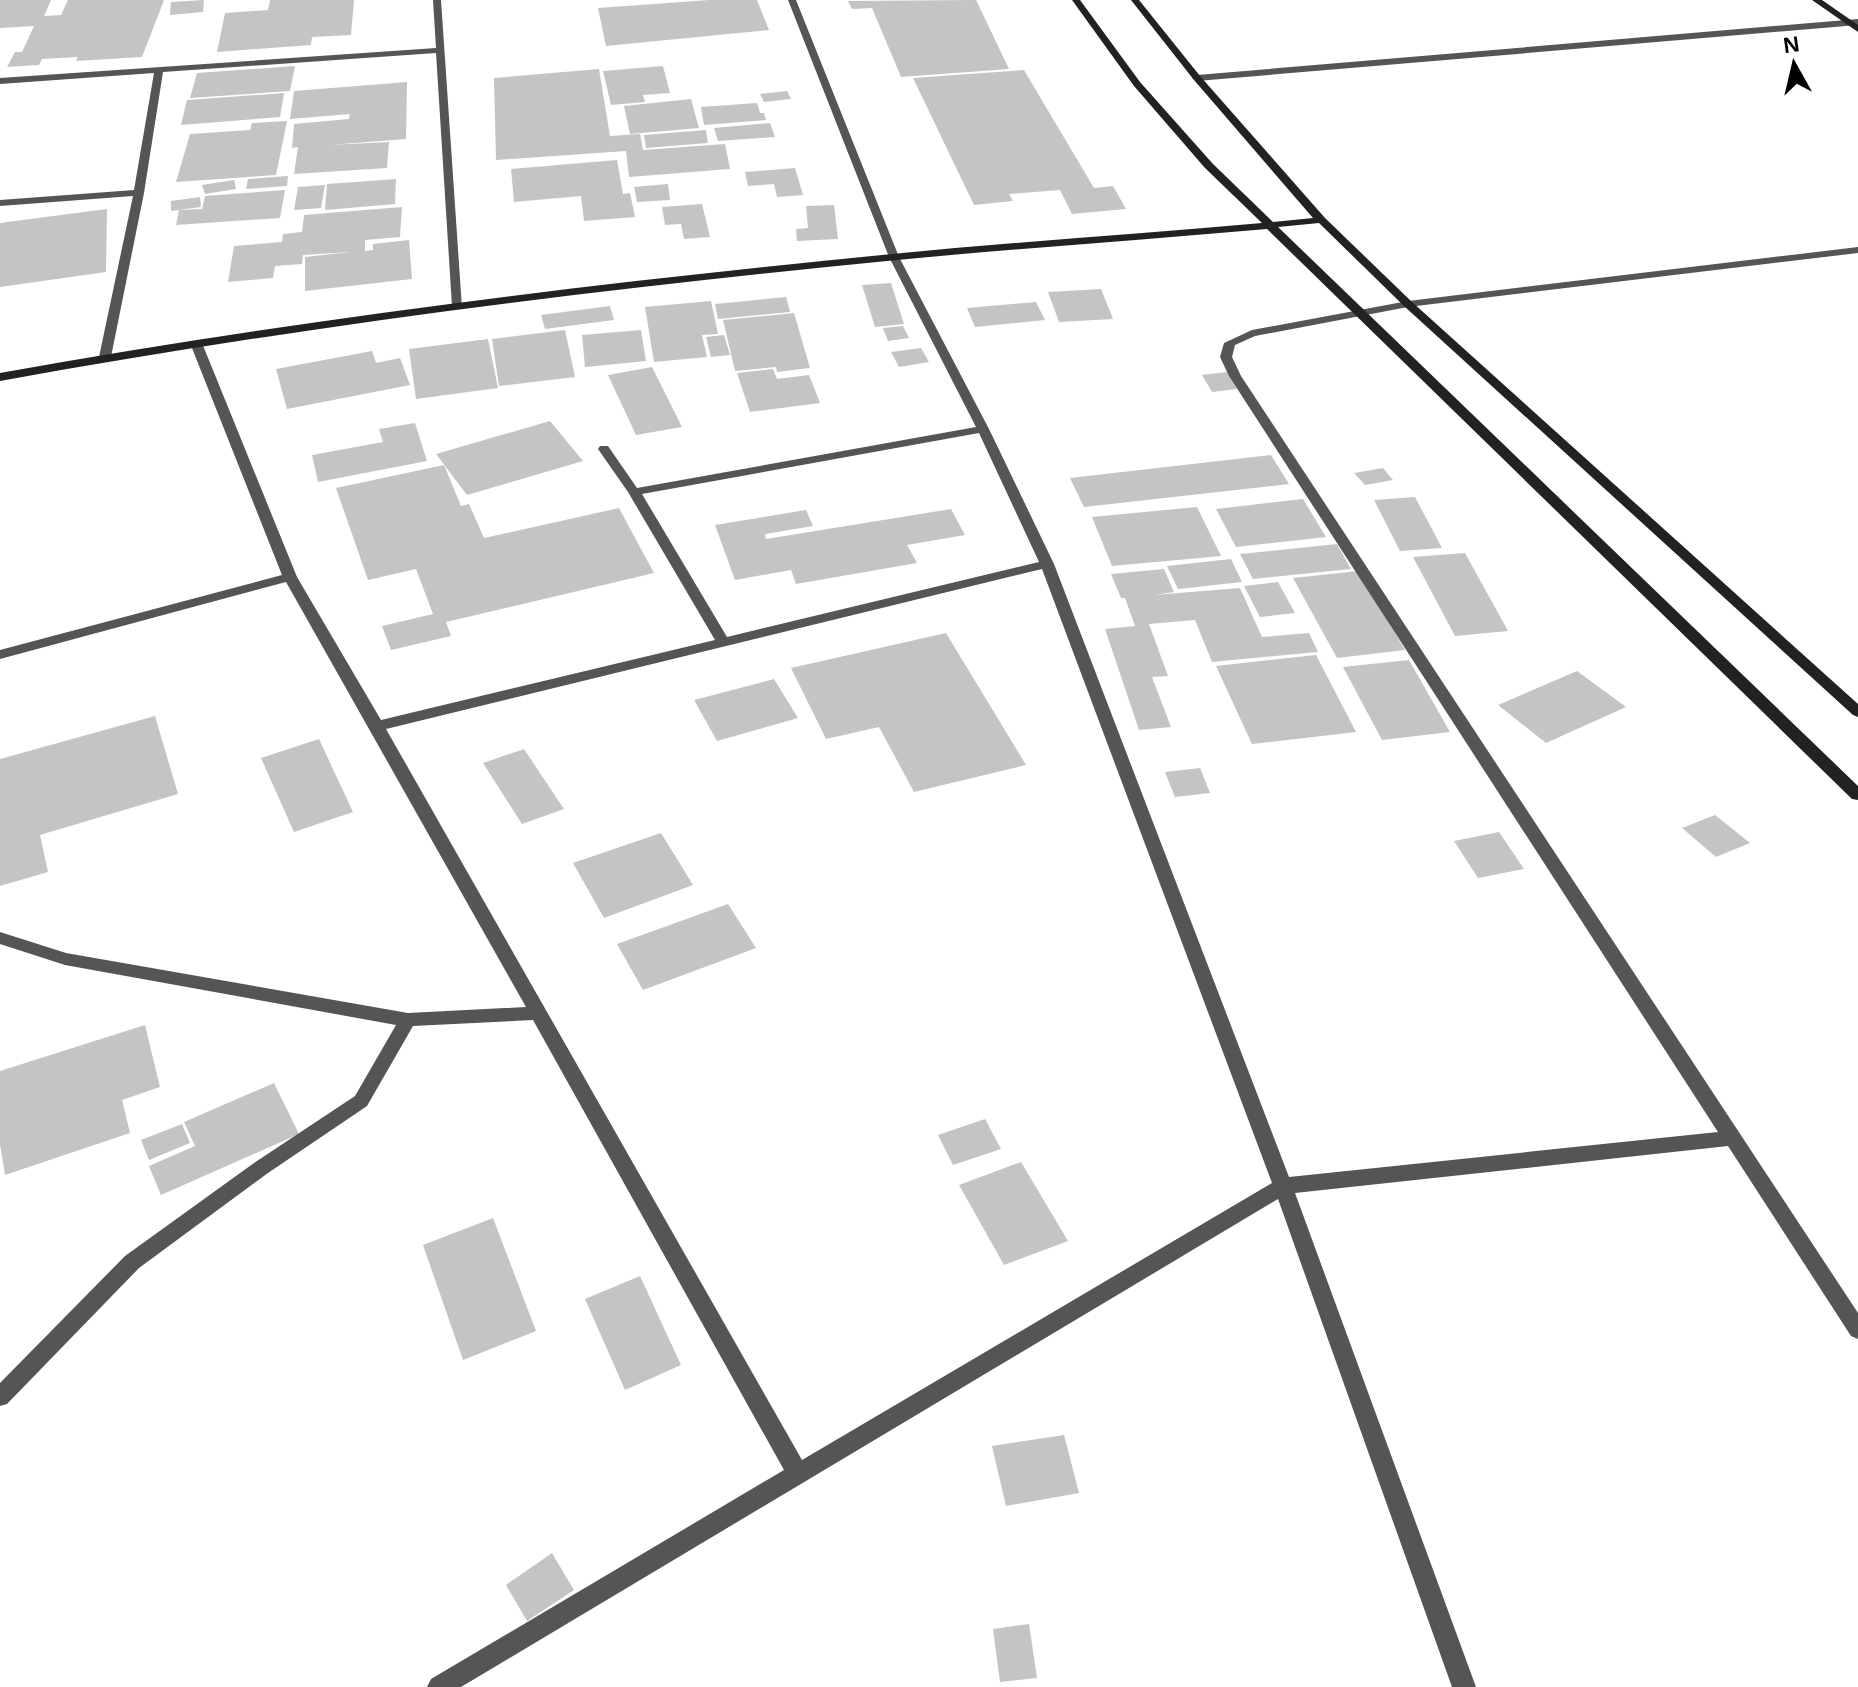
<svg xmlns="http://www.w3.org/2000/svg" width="1858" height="1687" font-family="Arial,sans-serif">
	<rect width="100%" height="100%" fill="#fff"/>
	<path fill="#c4c4c4" d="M 0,0 L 51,0 L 44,16 L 61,15 L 68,0 L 164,0 L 142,57 L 76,61 L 78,57 L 42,59 L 39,65 L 7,67 L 15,52 L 22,52 L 34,26 L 0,28 Z
		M 204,0 L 203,12 L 170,15 L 171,2 Z
		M 270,0 L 354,0 L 351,35 L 312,37 L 311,45 L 217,52 L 225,13 L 268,10 Z
		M 709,0 L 757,0 L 769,30 L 606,46 L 598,8 Z
		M 976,0 L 1009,69 L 901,77 L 872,8 L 852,9 L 848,1 Z
		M 295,66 L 290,91 L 190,98 L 197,73 Z
		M 663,66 L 670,93 L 643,95 L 645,102 L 611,105 L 603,71 Z
		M 599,69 L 610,136 L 640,134 L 643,150 L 725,144 L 730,169 L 629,177 L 626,151 L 496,160 L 494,78 Z
		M 1024,70 L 1094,188 L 1113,186 L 1126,209 L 1072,214 L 1060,190 L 1009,194 L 1013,201 L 974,205 L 913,78 Z
		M 407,82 L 406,139 L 329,145 L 389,142 L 387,168 L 294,174 L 298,147 L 292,148 L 294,124 L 349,119 L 350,114 L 290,119 L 294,91 Z
		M 787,91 L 791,99 L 764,102 L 760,94 Z
		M 284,93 L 280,117 L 181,125 L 187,100 Z
		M 691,99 L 699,128 L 630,134 L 624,106 Z
		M 757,103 L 760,113 L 764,113 L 766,120 L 704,125 L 701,107 Z
		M 287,121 L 276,175 L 176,182 L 190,134 L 250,130 L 252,123 Z
		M 770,123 L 775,137 L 718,141 L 714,128 Z
		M 706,130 L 708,143 L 646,148 L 644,135 Z
		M 617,160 L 623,194 L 630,193 L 635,217 L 584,221 L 581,196 L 514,202 L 511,169 Z
		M 795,168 L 803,195 L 777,197 L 774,184 L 748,186 L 745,172 Z
		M 288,176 L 287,186 L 246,189 L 248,179 Z
		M 396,179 L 395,204 L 325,210 L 327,184 Z
		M 234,180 L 236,189 L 205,194 L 202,185 Z
		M 668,184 L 670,200 L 637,202 L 634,187 Z
		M 325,185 L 321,208 L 294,210 L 298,187 Z
		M 285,190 L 280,218 L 176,225 L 179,210 L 202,209 L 205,196 Z
		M 200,197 L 201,207 L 171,211 L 171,201 Z
		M 702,204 L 710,237 L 684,239 L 681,224 L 665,225 L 662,207 Z
		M 834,205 L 838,239 L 797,241 L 796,229 L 808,228 L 806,206 Z
		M 402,207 L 400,237 L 365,240 L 365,251 L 373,250 L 373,244 L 409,240 L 412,279 L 305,291 L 305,257 L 350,252 L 303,255 L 302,264 L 275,266 L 273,278 L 228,282 L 234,246 L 282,242 L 283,234 L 302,232 L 304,215 Z
		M 107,209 L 106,272 L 0,287 L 0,223 Z
		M 891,283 L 904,324 L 875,327 L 862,285 Z
		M 1101,289 L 1113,319 L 1059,322 L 1048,292 Z
		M 786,297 L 790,312 L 718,319 L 715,304 Z
		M 711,301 L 718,334 L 702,335 L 707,357 L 654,362 L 645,307 Z
		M 1036,302 L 1045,320 L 975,327 L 967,308 Z
		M 610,306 L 614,320 L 545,329 L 541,315 Z
		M 794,313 L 810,368 L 777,372 L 776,367 L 735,371 L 723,320 Z
		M 903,326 L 909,338 L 888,341 L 883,328 Z
		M 565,330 L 575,377 L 499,386 L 492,339 Z
		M 641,330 L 646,361 L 585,367 L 582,335 Z
		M 724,335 L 730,355 L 711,357 L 706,337 Z
		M 488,339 L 498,388 L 416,399 L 409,349 Z
		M 921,348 L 929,362 L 899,367 L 891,352 Z
		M 372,351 L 376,363 L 400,358 L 410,385 L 287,409 L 276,369 Z
		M 652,367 L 682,427 L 636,435 L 608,375 Z
		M 773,369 L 777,379 L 809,375 L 820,403 L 750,412 L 737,373 Z
		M 1227,372 L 1237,389 L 1212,392 L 1202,375 Z
		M 550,421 L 583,461 L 467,495 L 436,454 Z
		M 415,423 L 427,461 L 318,482 L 312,455 L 383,442 L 379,429 Z
		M 1271,455 L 1289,484 L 1084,507 L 1070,478 Z
		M 444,465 L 461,506 L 469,504 L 484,538 L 619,508 L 654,573 L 446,622 L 451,636 L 391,650 L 382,626 L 433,614 L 416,569 L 368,580 L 336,488 Z
		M 1383,468 L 1393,480 L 1365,485 L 1354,473 Z
		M 1415,497 L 1442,548 L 1400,551 L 1374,500 Z
		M 1303,499 L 1326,537 L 1236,547 L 1216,509 Z
		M 1197,507 L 1221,556 L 1112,566 L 1092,517 Z
		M 951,509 L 965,535 L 907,545 L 917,563 L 796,584 L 791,570 L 735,580 L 715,525 L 806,510 L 813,526 L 765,534 L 766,539 Z
		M 1337,544 L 1351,569 L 1253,579 L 1240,554 Z
		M 1465,553 L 1508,631 L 1455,636 L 1413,557 Z
		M 1231,559 L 1242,582 L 1178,589 L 1167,566 Z
		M 1164,569 L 1174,592 L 1154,595 L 1240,588 L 1262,637 L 1309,633 L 1318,652 L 1212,662 L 1195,620 L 1149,624 L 1168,676 L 1152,677 L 1171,727 L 1139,730 L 1105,629 L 1135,626 L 1125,598 L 1121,598 L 1111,574 Z
		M 1358,571 L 1405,650 L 1337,658 L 1293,578 Z
		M 1278,582 L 1295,613 L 1260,617 L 1244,586 Z
		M 946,633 L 1026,765 L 914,792 L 879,727 L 826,739 L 791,668 Z
		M 1316,655 L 1356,732 L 1252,744 L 1216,666 Z
		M 1409,660 L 1450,732 L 1382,740 L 1343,667 Z
		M 1577,671 L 1626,707 L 1546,743 L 1498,705 Z
		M 774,679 L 798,718 L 717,741 L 694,700 Z
		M 155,716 L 178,794 L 40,835 L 48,872 L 0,886 L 0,759 Z
		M 319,739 L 353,812 L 294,832 L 261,758 Z
		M 524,749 L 564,809 L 522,824 L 483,763 Z
		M 1200,768 L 1210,793 L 1175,797 L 1165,772 Z
		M 1715,815 L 1750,843 L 1716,857 L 1682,828 Z
		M 1499,832 L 1524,869 L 1478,878 L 1454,841 Z
		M 661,833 L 693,885 L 604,918 L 573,863 Z
		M 728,904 L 756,948 L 643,990 L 617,944 Z
		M 145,1025 L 160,1087 L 122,1100 L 130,1133 L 5,1175 L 0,1144 L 0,1071 Z
		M 274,1083 L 299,1134 L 161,1195 L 149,1166 L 195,1146 L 184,1122 Z
		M 985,1119 L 1001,1149 L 953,1165 L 938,1135 Z
		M 182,1124 L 190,1143 L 149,1160 L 141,1140 Z
		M 1021,1162 L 1068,1241 L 1004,1265 L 959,1185 Z
		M 493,1218 L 536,1331 L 463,1360 L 423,1245 Z
		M 640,1276 L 681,1365 L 625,1390 L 585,1299 Z
		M 1064,1435 L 1079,1493 L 1006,1506 L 992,1446 Z
		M 552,1553 L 574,1590 L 527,1621 L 506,1585 Z
		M 1029,1624 L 1037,1678 L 1000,1682 L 993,1629 Z"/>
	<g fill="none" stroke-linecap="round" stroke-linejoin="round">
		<path fill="#555" fill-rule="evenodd" d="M 433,0 L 441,0 L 462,308 L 452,306 L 436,53 L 163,72 L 144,193 L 111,357 L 101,359 L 99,357 L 133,196 L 0,206 L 0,200 L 134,190 L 154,73 L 0,84 L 0,78 L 436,48 Z
			M 788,0 L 796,0 L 899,257 L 989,429 L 1054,564 L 1289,1177 L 1718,1132 L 1229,376 L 1220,357 L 1224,343 L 1252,330 L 1408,301 L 1858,247 L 1858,253 L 1408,307 L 1255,336 L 1235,345 L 1232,357 L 1241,376 L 1858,1313 L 1858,1339 L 1851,1336 L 1728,1146 L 1295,1193 L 1476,1687 L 1452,1687 L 1278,1199 L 461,1687 L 427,1687 L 431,1679 L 784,1470 L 533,1020 L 413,1026 L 367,1106 L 268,1173 L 139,1268 L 7,1404 L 0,1406 L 0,1383 L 125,1256 L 254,1163 L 355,1096 L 396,1025 L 65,965 L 0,944 L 0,932 L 66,953 L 408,1013 L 526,1007 L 286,582 L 0,659 L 0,650 L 282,575 L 190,343 L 192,341 L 202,343 L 297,577 L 381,720 L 715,640 L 628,492 L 598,449 L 600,446 L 608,446 L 637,488 L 976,427 L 889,257 ZM 979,433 L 1039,562 L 727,637 L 642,494 ZM 1042,569 L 1272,1183 L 802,1460 L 386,729 Z
			M 1858,19 L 1858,25 L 1197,81 L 1192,78 L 1197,75 Z"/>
		<path fill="#222" fill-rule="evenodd" d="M 1072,0 L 1080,0 L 1140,82 L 1213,164 L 1273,222 L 1313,218 L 1194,80 L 1131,0 L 1139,0 L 1200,76 L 1325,218 L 1412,302 L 1858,704 L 1858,717 L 1853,715 L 1404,306 L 1319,223 L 1278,227 L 1858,786 L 1858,800 L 1852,799 L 1267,229 C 1144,240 1020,248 897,260 C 596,289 297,327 0,381 L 0,373 C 296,320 593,283 892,254 C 1015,242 1139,234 1262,223 L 1205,168 L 1134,86 Z
			M 1812,0 L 1822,0 L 1858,25 L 1858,32 Z"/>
	</g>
	<g transform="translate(1794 64) rotate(352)" stroke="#ffffff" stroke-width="6" paint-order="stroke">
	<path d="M0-6L14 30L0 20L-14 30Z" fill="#000000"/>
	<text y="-12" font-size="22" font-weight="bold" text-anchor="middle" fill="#000000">N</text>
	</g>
</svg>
